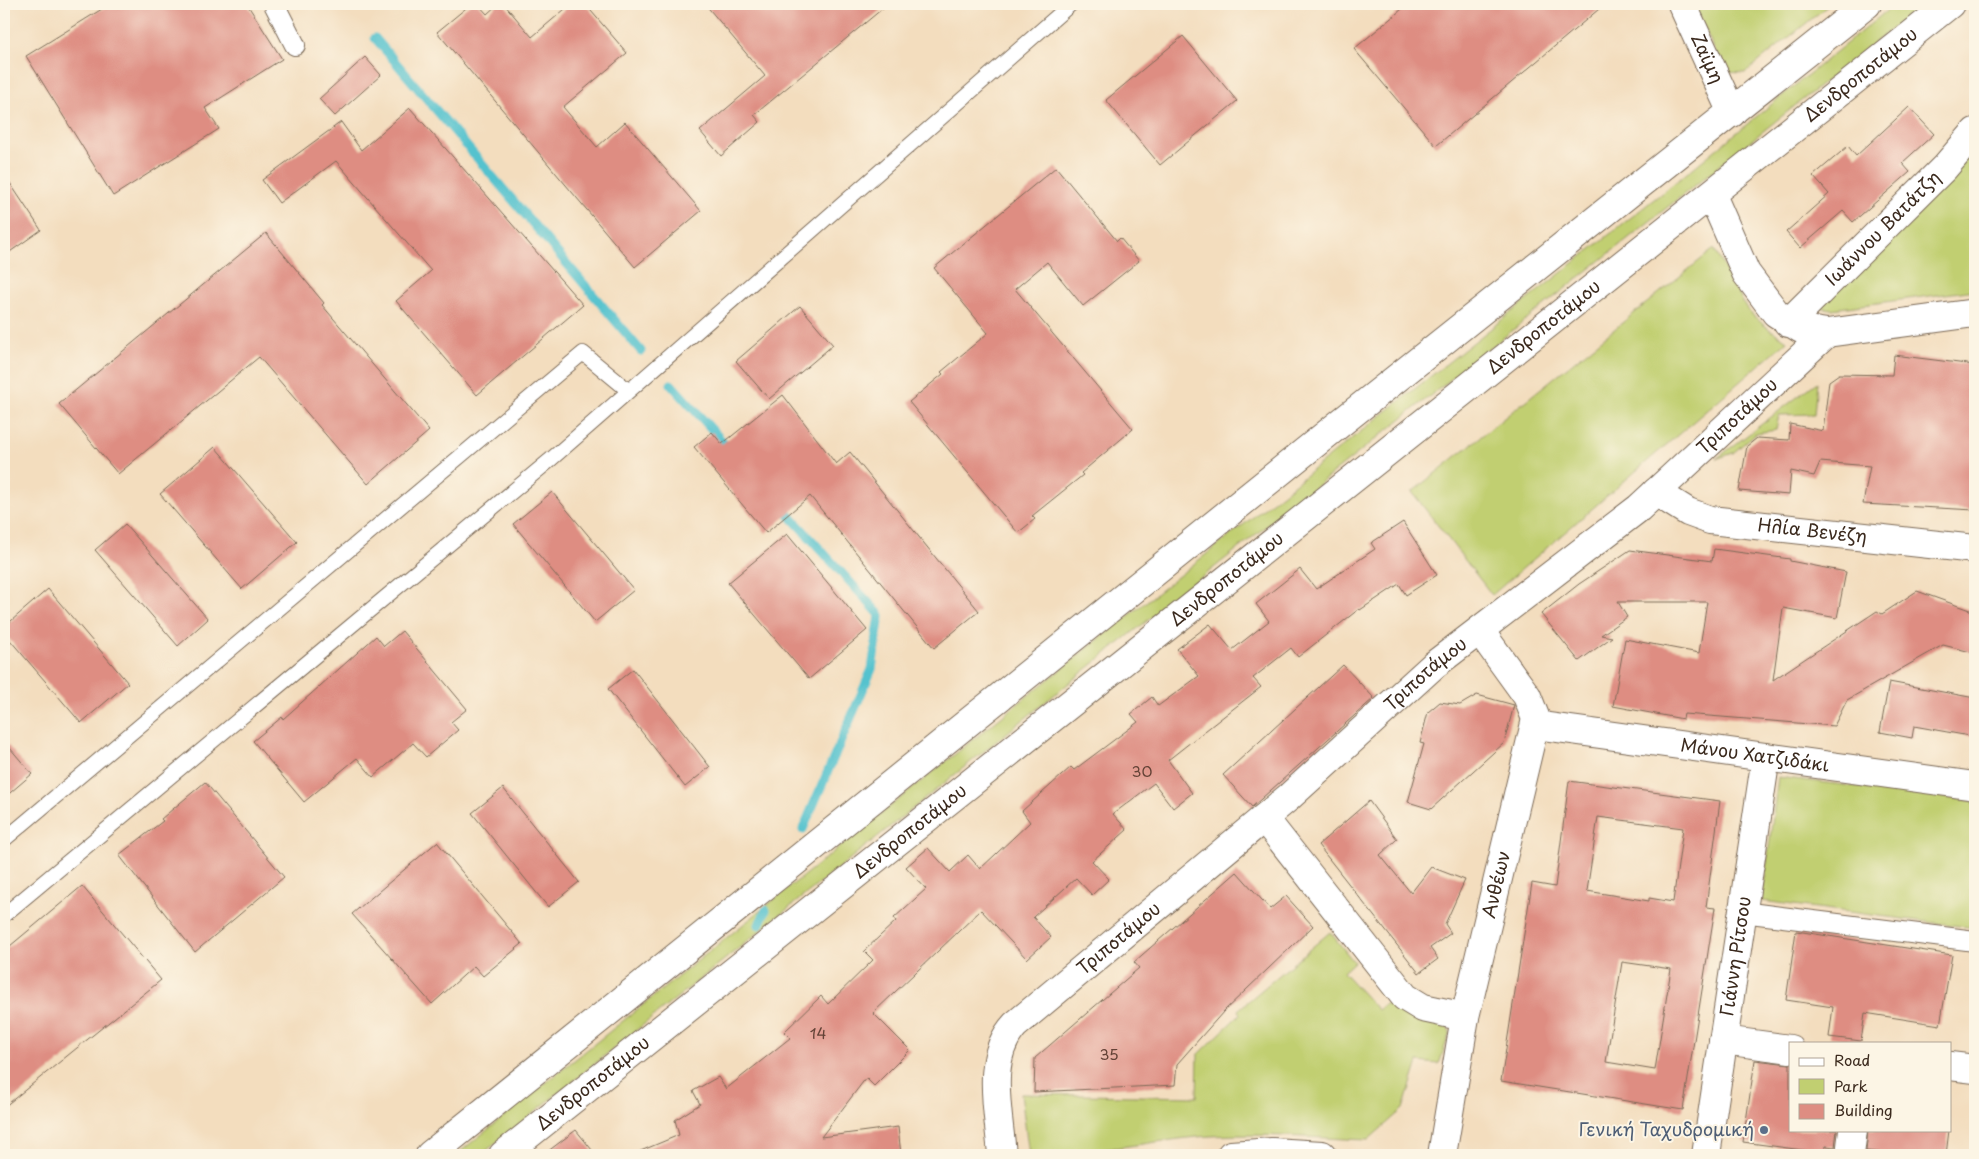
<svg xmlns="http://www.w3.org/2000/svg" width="1979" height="1159" font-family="'Playpen Sans',sans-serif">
	<rect width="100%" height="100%" fill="#fcf5e5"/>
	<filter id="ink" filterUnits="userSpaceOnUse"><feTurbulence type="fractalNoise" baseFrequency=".02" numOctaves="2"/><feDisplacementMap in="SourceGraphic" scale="10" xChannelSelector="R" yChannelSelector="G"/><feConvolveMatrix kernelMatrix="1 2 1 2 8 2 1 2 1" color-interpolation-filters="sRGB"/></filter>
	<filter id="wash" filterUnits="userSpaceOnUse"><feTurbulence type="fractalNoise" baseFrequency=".0096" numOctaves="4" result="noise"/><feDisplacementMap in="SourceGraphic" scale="20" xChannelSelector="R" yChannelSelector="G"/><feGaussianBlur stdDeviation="1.12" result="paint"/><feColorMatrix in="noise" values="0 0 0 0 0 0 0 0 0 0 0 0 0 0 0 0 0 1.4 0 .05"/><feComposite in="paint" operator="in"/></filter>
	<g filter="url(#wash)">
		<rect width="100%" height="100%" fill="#f3ddbe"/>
		<path fill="#c1cf71" stroke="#7e7c48" d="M 1693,4 L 1830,4 L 1745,73 L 1725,72 Z
			M 1895,4 L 1923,4 L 1074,679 L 481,1155 L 456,1155 L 1045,682 L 1687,173 Z
			M 1975,145 L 1975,290 L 1832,309 L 1817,307 Z
			M 1714,249 L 1748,311 L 1764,325 L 1787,341 L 1492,595 L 1412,492 Z
			M 1817,382 L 1814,414 L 1779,415 L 1776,430 L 1756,433 L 1733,453 L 1716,459 Z
			M 1778,777 L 1975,801 L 1975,928 L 1762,901 Z
			M 1330,932 L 1354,962 L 1343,972 L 1378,1010 L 1389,1001 L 1407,1011 L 1444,1021 L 1450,1032 L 1439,1064 L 1418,1062 L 1403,1109 L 1368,1140 C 1311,1138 1253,1132 1196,1137 C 1140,1143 1085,1155 1029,1155 L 1021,1094 L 1197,1097 L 1198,1055 L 1240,1014 L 1238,1010 Z"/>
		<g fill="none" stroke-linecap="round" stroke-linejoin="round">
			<path stroke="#55c2ce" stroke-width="9" d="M 375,38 L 641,351
				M 671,384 L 732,452
				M 781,506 L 880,615 L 872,669 L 803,829
				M 759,925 L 766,910"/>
		</g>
		<g id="blocks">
			<path fill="#de8d82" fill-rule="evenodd" d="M 110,4 L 247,4 L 282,59 L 205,108 L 219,129 L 113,196 L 26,56 Z
				M 471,4 L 478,4 L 487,14 L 498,4 L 504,4 L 532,37 L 571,4 L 585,4 L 627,53 L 563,107 L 597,147 L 625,122 L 701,211 L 635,267 L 437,32 Z
				M 705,4 L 888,4 L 754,115 L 760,122 L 721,156 L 700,131 L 765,76 Z
				M 1408,4 L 1605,4 L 1436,146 L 1354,49 Z
				M 1183,36 L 1237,101 L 1160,165 L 1106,100 Z
				M 365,57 L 381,75 L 335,116 L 319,99 Z
				M 1909,107 L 1934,134 L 1902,163 L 1910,172 L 1853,222 L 1843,211 L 1800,248 L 1786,232 L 1829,194 L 1813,176 L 1848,146 L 1856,156 Z
				M 410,108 L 583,305 L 477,395 L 396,301 L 431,271 L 336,161 L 279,203 L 262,180 L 341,122 L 361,150 Z
				M 1056,167 L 1117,241 L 1120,238 L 1139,261 L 1083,306 L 1047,262 L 1015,289 L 1133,429 L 1081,473 L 1083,475 L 1032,516 L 1035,519 L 1018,533 L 909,402 L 943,374 L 941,372 L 988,333 L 934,268 Z
				M 4,174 L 41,230 L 4,256 Z
				M 266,233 L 324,303 L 322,305 L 429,431 L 368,484 L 259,357 L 118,474 L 59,404 Z
				M 800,306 L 833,345 L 769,399 L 736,361 Z
				M 1894,355 L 1975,365 L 1975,510 L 1863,504 L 1870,466 L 1820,462 L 1814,476 L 1791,471 L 1789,495 L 1739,491 L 1747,446 L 1757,438 L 1789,440 L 1790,424 L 1823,431 L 1829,381 L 1839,374 L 1892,375 Z
				M 783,395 L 836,464 L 850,452 L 979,611 L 934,648 L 810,496 L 766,533 L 694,447 L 712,432 L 722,444 Z
				M 215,447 L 297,542 L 242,589 L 160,494 Z
				M 552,492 L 634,590 L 595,622 L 513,524 Z
				M 1403,522 L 1437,575 L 1406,595 L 1399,584 L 1360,610 L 1359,609 L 1298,657 L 1291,648 L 1253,678 L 1261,687 L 1168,760 L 1192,793 L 1173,808 L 1154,783 L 1113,814 L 1127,830 L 1092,861 L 1109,879 L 1092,895 L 1076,878 L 1033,917 L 1051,937 L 1027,959 L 981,910 L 873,1013 L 910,1050 L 874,1086 L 866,1078 L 821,1137 L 898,1127 L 901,1155 L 631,1155 L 679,1135 L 675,1120 L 700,1104 L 693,1091 L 718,1077 L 726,1089 L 790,1038 L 784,1032 L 821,996 L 828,1004 L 873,960 L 864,951 L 896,921 L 894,918 L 926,889 L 906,867 L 928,848 L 950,872 L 968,855 L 980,869 L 1030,822 L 1022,811 L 1071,767 L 1074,770 L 1138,722 L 1131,714 L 1152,697 L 1158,706 L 1199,676 L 1177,649 L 1210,624 L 1232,650 L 1269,621 L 1256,604 L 1300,569 L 1316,589 L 1375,549 L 1371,543 Z
				M 125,524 L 208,619 L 178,646 L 95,550 Z
				M 787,534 L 867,630 L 809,679 L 728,583 Z
				M 1714,549 L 1790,559 L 1790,561 L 1846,572 L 1837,618 L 1783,608 L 1773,680 L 1877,611 L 1882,614 L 1917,591 L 1975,612 L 1975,653 L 1943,645 L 1847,700 L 1834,726 L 1684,714 L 1683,719 L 1613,706 L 1625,639 L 1699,653 L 1707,602 L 1618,602 L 1627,617 L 1601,635 L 1612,637 L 1579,661 L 1541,614 L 1579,584 L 1630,550 L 1712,561 Z
				M 48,589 L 128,683 L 81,723 L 4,633 L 4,627 Z
				M 402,631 L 467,709 L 451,722 L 458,730 L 426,757 L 413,743 L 373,777 L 357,758 L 304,802 L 253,741 L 282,717 L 283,719 L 376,636 L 384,646 Z
				M 1343,665 L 1374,698 L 1252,807 L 1223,775 Z
				M 633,669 L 710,767 L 685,787 L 608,689 Z
				M 1889,682 L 1975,698 L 1975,737 L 1914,726 L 1912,738 L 1880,732 Z
				M 1477,695 L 1514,705 L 1504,743 L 1431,809 L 1408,802 L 1424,744 L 1420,743 L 1428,712 L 1440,702 L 1460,705 Z
				M 4,741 L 32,774 L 4,798 Z
				M 1569,781 L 1720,801 L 1706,907 L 1715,908 L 1683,1110 L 1501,1081 L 1532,883 L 1555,887 ZM 1598,817 L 1683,828 L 1673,902 L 1649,898 L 1649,901 L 1587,891 ZM 1622,962 L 1671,969 L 1655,1070 L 1606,1062 Z
				M 205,782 L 284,877 L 195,952 L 119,855 L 163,821 L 161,819 Z
				M 503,788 L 579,882 L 548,907 L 472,813 Z
				M 1369,801 L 1397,839 L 1380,855 L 1411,893 L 1431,867 L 1465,880 L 1445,924 L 1451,933 L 1430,948 L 1438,959 L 1419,973 L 1318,845 Z
				M 437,842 L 522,944 L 483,976 L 474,966 L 432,1004 L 352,914 Z
				M 1237,872 L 1270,909 L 1286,896 L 1313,926 L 1224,1011 L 1177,1064 L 1175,1085 L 1034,1092 L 1035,1058 L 1139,968 L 1134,962 Z
				M 82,886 L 161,980 L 4,1107 L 4,951 Z
				M 1796,931 L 1952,955 L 1940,1025 L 1865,1013 L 1861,1041 L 1829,1037 L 1833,1007 L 1786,1000 Z
				M 1755,1060 L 1790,1064 L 1790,1130 L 1837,1130 L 1835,1147 L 1826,1146 L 1825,1153 L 1743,1142 Z
				M 576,1130 L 596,1155 L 543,1155 Z
				M 1868,1130 L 1949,1130 L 1946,1155 L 1905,1155 L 1866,1151 Z"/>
		</g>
	</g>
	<g filter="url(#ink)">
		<use href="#blocks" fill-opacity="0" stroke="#7b6956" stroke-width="1"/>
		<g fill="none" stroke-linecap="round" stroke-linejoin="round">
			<g stroke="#7b6956" stroke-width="16">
				<path id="service" d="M 4,840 L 583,353 L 629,391
					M 4,915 L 549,461 L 1071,4"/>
			</g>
			<g stroke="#7b6956" stroke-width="22">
				<path id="pedestrian" d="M 274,4 L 295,45
					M 1742,912 L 1975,941"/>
			</g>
			<g stroke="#7b6956" stroke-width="30">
				<g id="minor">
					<path id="s1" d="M 1682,4 L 1732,113"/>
					<path id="s2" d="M 1788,323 L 1945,167 L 1975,132"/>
					<path id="s3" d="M 1656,492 L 1688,512 L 1710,520 L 1975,549"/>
					<path id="s4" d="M 1535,725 L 1975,786"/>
					<path d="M 1264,818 L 1405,997 L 1423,1008 L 1465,1017"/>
					<path d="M 1723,1040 L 1790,1049"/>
					<path d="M 1950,1066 L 1975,1069"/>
					<path id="s5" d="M 1002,1155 C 999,1113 984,1058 1015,1025 L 1289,797 L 1434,665 L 1639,508 L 1827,333"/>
					<path id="s6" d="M 1442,1155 L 1465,1017 L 1536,719 L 1527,696 L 1480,631"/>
					<path id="s7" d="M 1706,1155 L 1766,757"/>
					<path d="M 1850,1155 L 1853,1130"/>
				</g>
			</g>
			<g stroke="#7b6956" stroke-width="30">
				<path id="tertiary" d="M 1712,195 L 1746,273 L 1776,313 L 1801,329 L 1827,333 L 1975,313"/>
			</g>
			<g stroke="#7b6956" stroke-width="30">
				<g id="secondary">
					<path d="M 430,1155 L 1343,421 L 1867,4"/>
					<path id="s8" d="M 503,1155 L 1950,4"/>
					<path d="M 1231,1155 L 1272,1152 L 1322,1155"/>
				</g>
			</g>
			<use href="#service" stroke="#fff" stroke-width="14"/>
			<use href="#pedestrian" stroke="#fff" stroke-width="20"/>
			<use href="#minor" stroke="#fff" stroke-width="28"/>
			<use href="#tertiary" stroke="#fff" stroke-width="28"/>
			<use href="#secondary" stroke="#fff" stroke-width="28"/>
		</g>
	</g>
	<circle fill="#5c6f8a" stroke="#fcf5e5" stroke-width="2" cx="1764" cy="1130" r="5"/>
	<g text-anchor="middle" stroke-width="4" stroke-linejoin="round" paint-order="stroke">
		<g font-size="15" fill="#644337">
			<text x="1142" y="777">30</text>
			<text x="818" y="1039">14</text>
			<text x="1109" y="1060">35</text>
		</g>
		<g font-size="18" fill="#3b2a1e" stroke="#fcf5e5">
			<text dy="6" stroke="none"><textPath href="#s1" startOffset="60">Ζαϊμη</textPath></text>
			<text dy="6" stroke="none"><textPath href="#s8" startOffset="1735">Δενδροποτάμου</textPath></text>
			<text dy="6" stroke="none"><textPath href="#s2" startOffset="134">Ιωάννου Βατάτζη</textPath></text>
			<text dy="6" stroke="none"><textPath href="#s8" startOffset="1330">Δενδροποτάμου</textPath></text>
			<text dy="6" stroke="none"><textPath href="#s5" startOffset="1080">Τριποτάμου</textPath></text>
			<text dy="6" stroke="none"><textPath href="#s3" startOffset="164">Ηλία Βενέζη</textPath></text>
			<text dy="6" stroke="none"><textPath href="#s8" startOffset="925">Δενδροποτάμου</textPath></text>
			<text dy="6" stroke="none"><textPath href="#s5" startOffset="675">Τριποτάμου</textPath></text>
			<text dy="6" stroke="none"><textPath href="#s4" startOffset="222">Μάνου Χατζιδάκι</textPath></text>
			<text dy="6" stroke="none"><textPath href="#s8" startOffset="520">Δενδροποτάμου</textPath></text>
			<text dy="6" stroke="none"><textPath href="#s6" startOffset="276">Ανθέων</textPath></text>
			<text dy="6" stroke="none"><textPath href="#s5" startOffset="270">Τριποτάμου</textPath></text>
			<text dy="6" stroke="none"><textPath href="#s7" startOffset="201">Γιάννη Ρίτσου</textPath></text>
			<text dy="6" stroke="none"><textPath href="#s8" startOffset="115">Δενδροποτάμου</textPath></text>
		</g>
		<g font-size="18" fill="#4e5e75" stroke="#fcf5e5" text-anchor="end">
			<text x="1754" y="1136">Γενική Ταχυδρομική</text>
		</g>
	</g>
	<rect width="1979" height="1159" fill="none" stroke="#fcf5e5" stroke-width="20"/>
	<rect x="1789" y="1042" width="162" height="90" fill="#fcf5e5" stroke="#afa495"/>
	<rect x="1799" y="1058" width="25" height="8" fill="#ffffff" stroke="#afa495"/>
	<text x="1834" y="1066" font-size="15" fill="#3b2a1e">Road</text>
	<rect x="1799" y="1079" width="25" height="15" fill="#c1cf71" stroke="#afa495"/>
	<text x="1834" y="1092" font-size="15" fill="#3b2a1e">Park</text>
	<rect x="1799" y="1104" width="25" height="15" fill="#de8d82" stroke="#afa495"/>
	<text x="1834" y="1116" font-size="15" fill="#3b2a1e">Building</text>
</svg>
